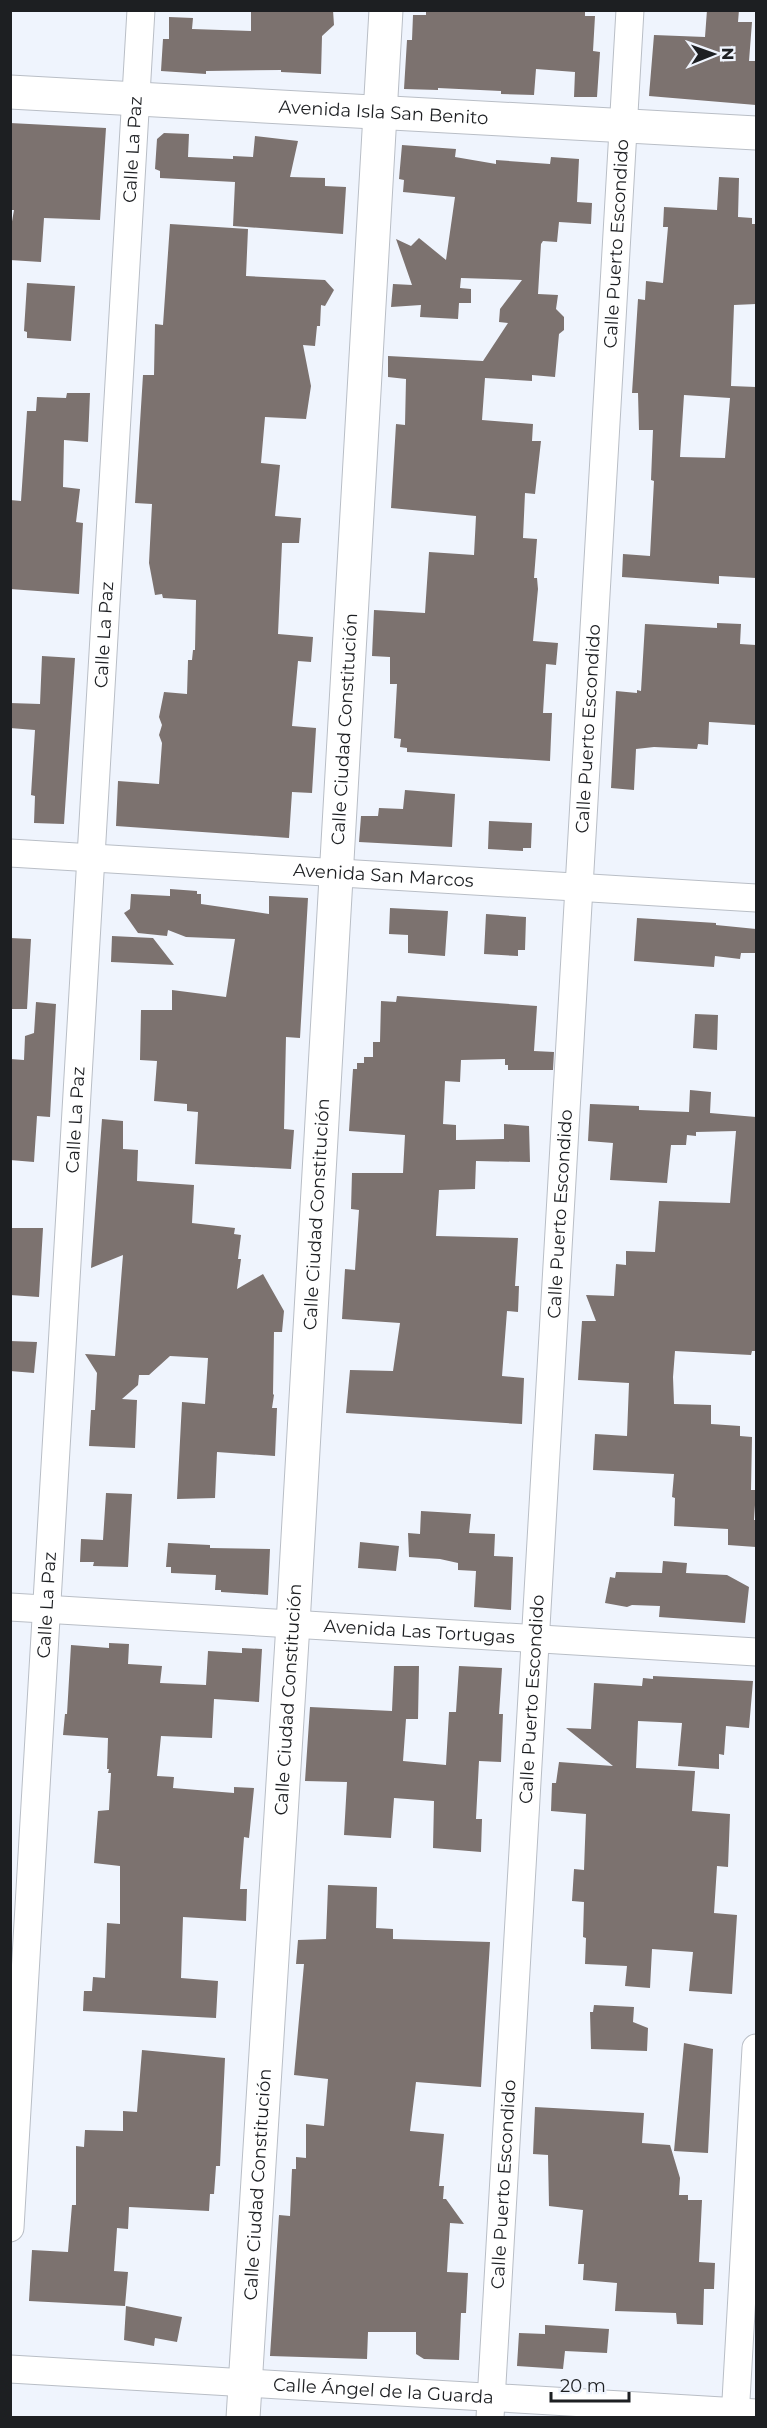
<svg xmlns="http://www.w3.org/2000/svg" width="767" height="2428" font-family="Montserrat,sans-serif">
	<rect width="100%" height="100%" fill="#eff4fd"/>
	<path fill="#7c726f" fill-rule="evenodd" d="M 251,10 L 333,10 L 334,25 L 322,36 L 321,74 L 281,72 L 281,70 L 206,71 L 206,74 L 161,71 L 163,39 L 169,39 L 169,17 L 193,18 L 192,29 L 251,31 Z
		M 426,10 L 585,10 L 585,16 L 595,16 L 593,51 L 600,52 L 597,97 L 574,97 L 575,72 L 536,69 L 534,95 L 501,94 L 501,91 L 438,88 L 438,90 L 404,89 L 407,40 L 412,40 L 413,15 L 426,15 Z
		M 707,10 L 739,10 L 738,22 L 752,22 L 749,61 L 756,61 L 756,105 L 649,96 L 654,35 L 705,37 Z
		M 10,123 L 106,128 L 100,220 L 44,218 L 41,262 L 10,260 L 10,233 L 14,210 L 10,210 Z
		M 164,133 L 189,134 L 188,157 L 233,159 L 233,156 L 253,157 L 255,136 L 298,141 L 290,177 L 325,178 L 325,186 L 346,187 L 343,234 L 233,226 L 235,182 L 160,178 L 160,171 L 155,169 L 157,139 Z
		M 402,145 L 456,149 L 455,157 L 496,164 L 496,160 L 550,164 L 551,157 L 579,159 L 577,202 L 592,203 L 591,224 L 559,222 L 557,242 L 543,241 L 541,244 L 538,294 L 558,295 L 556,309 L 564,317 L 564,330 L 559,334 L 555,377 L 532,375 L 532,381 L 485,378 L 482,420 L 533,424 L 532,441 L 541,441 L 535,494 L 525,493 L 523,538 L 537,539 L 534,578 L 537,578 L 538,589 L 533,641 L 558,643 L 556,665 L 546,664 L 543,713 L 552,713 L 550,761 L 407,752 L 407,748 L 400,747 L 401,739 L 394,738 L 397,684 L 390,684 L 390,657 L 372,656 L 374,610 L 425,613 L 429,552 L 474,555 L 476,516 L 391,508 L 396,424 L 405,425 L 406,379 L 388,377 L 388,356 L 483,361 L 508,323 L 499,322 L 500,309 L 522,280 L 461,278 L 460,288 L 471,289 L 471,303 L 459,303 L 458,319 L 420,317 L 421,305 L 391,307 L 393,284 L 412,285 L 396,239 L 411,246 L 419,238 L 446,260 L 455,197 L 403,192 L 404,180 L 399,179 Z
		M 719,177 L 739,178 L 738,217 L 752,218 L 752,224 L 756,224 L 756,304 L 734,305 L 731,386 L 756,387 L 756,578 L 719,576 L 719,584 L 622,577 L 623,554 L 650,556 L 654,481 L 651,480 L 653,430 L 639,430 L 638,393 L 632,393 L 638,299 L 645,300 L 646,281 L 663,283 L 668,227 L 663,227 L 664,207 L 717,210 ZM 684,395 L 730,398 L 725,458 L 680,457 Z
		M 170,224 L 248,229 L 246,276 L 325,280 L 334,290 L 325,306 L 321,305 L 320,326 L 317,326 L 315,346 L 303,345 L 311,386 L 306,419 L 265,417 L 261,463 L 280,465 L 275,516 L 301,518 L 299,543 L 282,543 L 278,634 L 313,637 L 311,662 L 298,661 L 292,726 L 316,728 L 312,793 L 292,792 L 289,838 L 116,826 L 118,781 L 159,784 L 162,743 L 159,735 L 162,725 L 159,717 L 164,692 L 187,694 L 188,660 L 192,660 L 193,650 L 195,650 L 196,600 L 163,598 L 162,594 L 155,595 L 149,563 L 152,504 L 135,503 L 143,375 L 154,375 L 155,324 L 163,325 Z
		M 27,283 L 75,286 L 71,341 L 27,338 L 27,332 L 24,331 Z
		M 67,393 L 90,393 L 88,442 L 64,440 L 63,487 L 80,489 L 76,522 L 83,523 L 79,594 L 10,589 L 10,500 L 21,501 L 27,411 L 36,411 L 37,397 L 66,398 Z
		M 717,623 L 741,624 L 740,644 L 756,645 L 756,725 L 709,722 L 708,745 L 698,744 L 697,749 L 654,747 L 636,749 L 634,790 L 611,788 L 616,691 L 637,693 L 637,690 L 641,691 L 645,624 L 717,628 Z
		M 42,656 L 75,658 L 64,824 L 34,823 L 35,796 L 31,795 L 35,730 L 10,728 L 10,703 L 40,704 Z
		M 405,790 L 455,794 L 452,847 L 359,842 L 361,816 L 378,816 L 379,808 L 403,809 Z
		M 489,821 L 532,823 L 531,848 L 523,848 L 523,851 L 488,849 Z
		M 170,889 L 197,891 L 197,894 L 201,894 L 201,904 L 269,914 L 269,896 L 308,898 L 300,1038 L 286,1037 L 284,1129 L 294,1130 L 291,1169 L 195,1164 L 198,1112 L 187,1111 L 187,1104 L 154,1101 L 157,1061 L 140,1060 L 141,1010 L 172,1010 L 172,990 L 226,997 L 235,939 L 186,937 L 168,930 L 167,936 L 138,933 L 124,913 L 130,909 L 131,894 L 170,896 Z
		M 390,908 L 448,911 L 445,956 L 408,953 L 408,935 L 389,934 Z
		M 486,914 L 526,917 L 525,950 L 518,950 L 518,956 L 484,954 Z
		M 637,918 L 716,923 L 716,925 L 756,929 L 756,953 L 741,953 L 740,959 L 715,956 L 714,967 L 634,961 Z
		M 112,936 L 153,938 L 174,965 L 111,962 Z
		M 10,938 L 31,939 L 27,1009 L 10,1009 Z
		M 397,996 L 537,1006 L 534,1051 L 554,1052 L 553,1070 L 508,1070 L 508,1065 L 505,1065 L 505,1059 L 461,1060 L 460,1082 L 445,1081 L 443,1124 L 456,1125 L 456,1140 L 504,1139 L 504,1124 L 529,1126 L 530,1162 L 476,1161 L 475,1189 L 439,1190 L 436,1236 L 518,1238 L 515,1286 L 519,1286 L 518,1312 L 507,1311 L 502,1376 L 524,1378 L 522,1424 L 346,1413 L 350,1370 L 393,1371 L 400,1323 L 342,1319 L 345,1269 L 355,1270 L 359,1210 L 351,1209 L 352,1173 L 403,1173 L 405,1135 L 349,1131 L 353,1069 L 357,1069 L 357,1063 L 364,1063 L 364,1057 L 373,1057 L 373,1042 L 380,1042 L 381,1001 L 396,1002 Z
		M 36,1002 L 56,1004 L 50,1117 L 37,1116 L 34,1162 L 10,1160 L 10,1059 L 24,1060 L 25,1036 L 34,1033 Z
		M 695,1014 L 718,1015 L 717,1050 L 693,1048 Z
		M 690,1090 L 711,1092 L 710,1113 L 756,1117 L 756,1351 L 752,1351 L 751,1355 L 675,1351 L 673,1377 L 674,1404 L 711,1405 L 711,1424 L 740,1426 L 740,1436 L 752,1437 L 751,1490 L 756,1490 L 754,1520 L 756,1520 L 756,1547 L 728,1545 L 728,1529 L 674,1526 L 675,1498 L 672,1497 L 674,1474 L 593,1470 L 595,1434 L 627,1436 L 629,1383 L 578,1380 L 582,1321 L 596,1321 L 586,1295 L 614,1296 L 616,1264 L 626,1265 L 626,1251 L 655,1252 L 659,1201 L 730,1203 L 736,1131 L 696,1132 L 696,1136 L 687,1135 L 686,1145 L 671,1145 L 667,1183 L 610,1180 L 613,1143 L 588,1141 L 590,1104 L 639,1106 L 639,1110 L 689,1112 Z
		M 102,1119 L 123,1121 L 123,1149 L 138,1150 L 137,1181 L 194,1185 L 192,1223 L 235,1228 L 234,1234 L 241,1235 L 238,1259 L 241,1259 L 237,1289 L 263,1274 L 284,1311 L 282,1332 L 274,1332 L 273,1394 L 274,1395 L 272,1408 L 277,1408 L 275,1456 L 217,1452 L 215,1498 L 177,1499 L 182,1402 L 205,1404 L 208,1358 L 170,1356 L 149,1375 L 139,1375 L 138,1385 L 122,1399 L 137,1400 L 135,1448 L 89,1446 L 91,1410 L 95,1410 L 97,1373 L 85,1354 L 115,1356 L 123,1255 L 91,1268 Z
		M 10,1228 L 43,1228 L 39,1297 L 10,1295 Z
		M 10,1341 L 37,1342 L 34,1373 L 10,1371 Z
		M 106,1493 L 132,1494 L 128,1567 L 93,1566 L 94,1562 L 80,1562 L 81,1539 L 103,1540 Z
		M 421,1511 L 471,1514 L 469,1533 L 495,1534 L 494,1556 L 513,1557 L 511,1610 L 474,1607 L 476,1571 L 458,1570 L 458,1563 L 440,1559 L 409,1557 L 408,1533 L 420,1534 Z
		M 360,1542 L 399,1546 L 396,1571 L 358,1568 Z
		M 168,1543 L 210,1545 L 210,1548 L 270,1549 L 268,1595 L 221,1592 L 221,1590 L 215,1590 L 216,1575 L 171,1573 L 171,1567 L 166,1567 Z
		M 663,1561 L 687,1563 L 686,1573 L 727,1575 L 749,1587 L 745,1623 L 659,1617 L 660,1606 L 632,1605 L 627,1607 L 605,1603 L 610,1577 L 615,1578 L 616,1572 L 662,1573 Z
		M 109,1643 L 129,1644 L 128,1664 L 162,1666 L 160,1683 L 206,1685 L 208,1651 L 242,1653 L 242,1648 L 262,1649 L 259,1702 L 214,1699 L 212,1738 L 161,1736 L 157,1776 L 174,1777 L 173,1788 L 234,1793 L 234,1787 L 254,1788 L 249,1838 L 244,1837 L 240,1889 L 247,1889 L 246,1921 L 183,1917 L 181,1978 L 218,1981 L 216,2018 L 83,2011 L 84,1991 L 92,1991 L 93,1977 L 105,1978 L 107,1923 L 120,1924 L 120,1866 L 94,1863 L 98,1811 L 109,1810 L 111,1773 L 108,1773 L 109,1769 L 107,1769 L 108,1738 L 63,1735 L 65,1714 L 67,1714 L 71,1645 L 109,1648 Z
		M 394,1666 L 419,1666 L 418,1719 L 406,1719 L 403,1761 L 446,1765 L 449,1712 L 456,1712 L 459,1666 L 502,1668 L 499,1714 L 503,1714 L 501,1762 L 479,1761 L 476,1819 L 482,1819 L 481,1852 L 433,1848 L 434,1801 L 394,1798 L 391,1838 L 344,1835 L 347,1782 L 305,1781 L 310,1707 L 392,1711 Z
		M 653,1676 L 753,1681 L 749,1728 L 726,1726 L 724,1755 L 719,1754 L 719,1769 L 678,1766 L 682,1723 L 638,1721 L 636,1768 L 695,1771 L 692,1811 L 730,1814 L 728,1867 L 717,1866 L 714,1913 L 737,1915 L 732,1994 L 689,1991 L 693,1952 L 652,1949 L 650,1988 L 625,1986 L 627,1966 L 585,1964 L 586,1938 L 583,1937 L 584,1902 L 572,1901 L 574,1869 L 584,1870 L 586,1814 L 551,1811 L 552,1783 L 556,1783 L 559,1762 L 613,1766 L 566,1728 L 591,1729 L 594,1683 L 642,1686 L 643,1678 L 653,1679 Z
		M 328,1885 L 377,1887 L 376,1928 L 393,1929 L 393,1939 L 490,1942 L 481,2087 L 416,2082 L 410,2131 L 444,2134 L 439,2186 L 444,2186 L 443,2199 L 446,2199 L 464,2224 L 450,2223 L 447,2272 L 468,2273 L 466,2313 L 461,2313 L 459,2360 L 424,2359 L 416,2354 L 416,2332 L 368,2332 L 367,2359 L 270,2356 L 279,2215 L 290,2216 L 292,2169 L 296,2169 L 296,2157 L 306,2158 L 306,2124 L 324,2126 L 328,2079 L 294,2075 L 304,1964 L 296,1964 L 298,1940 L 326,1939 Z
		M 594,2005 L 634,2007 L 633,2022 L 648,2028 L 647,2051 L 591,2049 L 590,2012 L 593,2012 Z
		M 684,2043 L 713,2049 L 708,2153 L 674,2151 Z
		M 142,2050 L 225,2058 L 220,2166 L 216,2166 L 214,2194 L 210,2194 L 209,2211 L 129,2207 L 128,2229 L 117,2228 L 114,2271 L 128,2272 L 125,2306 L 29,2301 L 32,2250 L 68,2252 L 72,2205 L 76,2205 L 76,2146 L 84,2147 L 85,2130 L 123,2131 L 123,2111 L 137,2112 Z
		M 535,2107 L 644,2113 L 642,2143 L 670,2145 L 680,2178 L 679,2195 L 688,2195 L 688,2200 L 702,2200 L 699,2262 L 715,2263 L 714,2289 L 704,2289 L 703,2325 L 677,2324 L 676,2313 L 615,2311 L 617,2283 L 583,2280 L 584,2264 L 578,2264 L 583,2210 L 549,2206 L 548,2155 L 533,2154 Z
		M 126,2306 L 182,2317 L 177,2342 L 155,2338 L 154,2346 L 124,2340 Z
		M 545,2325 L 609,2329 L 607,2353 L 565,2351 L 563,2369 L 517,2366 L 519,2333 L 545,2334 Z"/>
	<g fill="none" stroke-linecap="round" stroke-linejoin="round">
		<g stroke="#b9bec6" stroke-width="29">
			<g id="street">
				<path id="s1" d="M 10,853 L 756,898"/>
				<path id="s2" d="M 10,1607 L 756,1652"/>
				<path id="s3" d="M 10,2228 L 141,10"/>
				<path id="s4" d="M 10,2369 L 756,2413"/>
				<path id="s5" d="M 490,2418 L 630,10"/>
				<path d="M 735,2418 L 756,2048"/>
			</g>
		</g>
		<g stroke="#b9bec6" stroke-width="35">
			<g id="secondary">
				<path id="s6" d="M 10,92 L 756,133"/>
				<path id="s7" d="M 243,2418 L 293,1624 L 386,10"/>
			</g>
		</g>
		<use href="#street" stroke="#fff" stroke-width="27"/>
		<use href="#secondary" stroke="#fff" stroke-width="33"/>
	</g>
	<g text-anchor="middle" stroke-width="4.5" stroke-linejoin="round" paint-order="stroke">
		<g font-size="18" fill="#1d1f22" stroke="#eff4fd">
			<text dy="6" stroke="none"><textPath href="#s6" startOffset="374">Avenida Isla San Benito</textPath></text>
			<text dy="6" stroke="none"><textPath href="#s3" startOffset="2082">Calle La Paz</textPath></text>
			<text dy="6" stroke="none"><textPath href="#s5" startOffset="2178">Calle Puerto Escondido</textPath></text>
			<text dy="6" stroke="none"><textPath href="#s3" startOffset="1596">Calle La Paz</textPath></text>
			<text dy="6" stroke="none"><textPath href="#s7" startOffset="1692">Calle Ciudad Constitución</textPath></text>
			<text dy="6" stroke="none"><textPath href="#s5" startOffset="1692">Calle Puerto Escondido</textPath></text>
			<text dy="6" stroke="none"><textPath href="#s1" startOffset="374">Avenida San Marcos</textPath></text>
			<text dy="6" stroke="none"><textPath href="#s3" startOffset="1110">Calle La Paz</textPath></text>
			<text dy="6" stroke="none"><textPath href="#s7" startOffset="1206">Calle Ciudad Constitución</textPath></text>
			<text dy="6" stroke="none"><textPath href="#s5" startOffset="1206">Calle Puerto Escondido</textPath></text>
			<text dy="6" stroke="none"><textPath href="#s3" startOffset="624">Calle La Paz</textPath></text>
			<text dy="6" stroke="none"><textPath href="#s2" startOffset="410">Avenida Las Tortugas</textPath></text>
			<text dy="6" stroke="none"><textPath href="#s7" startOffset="720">Calle Ciudad Constitución</textPath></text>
			<text dy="6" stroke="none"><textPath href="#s5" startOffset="720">Calle Puerto Escondido</textPath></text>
			<text dy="6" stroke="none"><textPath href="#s7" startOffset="234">Calle Ciudad Constitución</textPath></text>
			<text dy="6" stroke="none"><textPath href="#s5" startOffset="234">Calle Puerto Escondido</textPath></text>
			<text dy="6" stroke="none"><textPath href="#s4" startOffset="374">Calle Ángel de la Guarda</textPath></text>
		</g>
	</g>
	<rect width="767" height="2428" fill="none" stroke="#1d1f22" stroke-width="24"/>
	<g transform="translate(713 54) rotate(89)" stroke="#eff4fd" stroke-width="4.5" paint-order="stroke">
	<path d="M0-4.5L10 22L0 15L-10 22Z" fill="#1d1f22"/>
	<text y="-9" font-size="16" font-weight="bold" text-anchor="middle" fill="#1d1f22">N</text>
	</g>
	<path d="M551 2392v9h78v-9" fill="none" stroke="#1d1f22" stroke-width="3"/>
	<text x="560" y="2392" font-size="18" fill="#1d1f22" stroke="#eff4fd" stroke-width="4.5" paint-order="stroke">20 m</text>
</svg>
